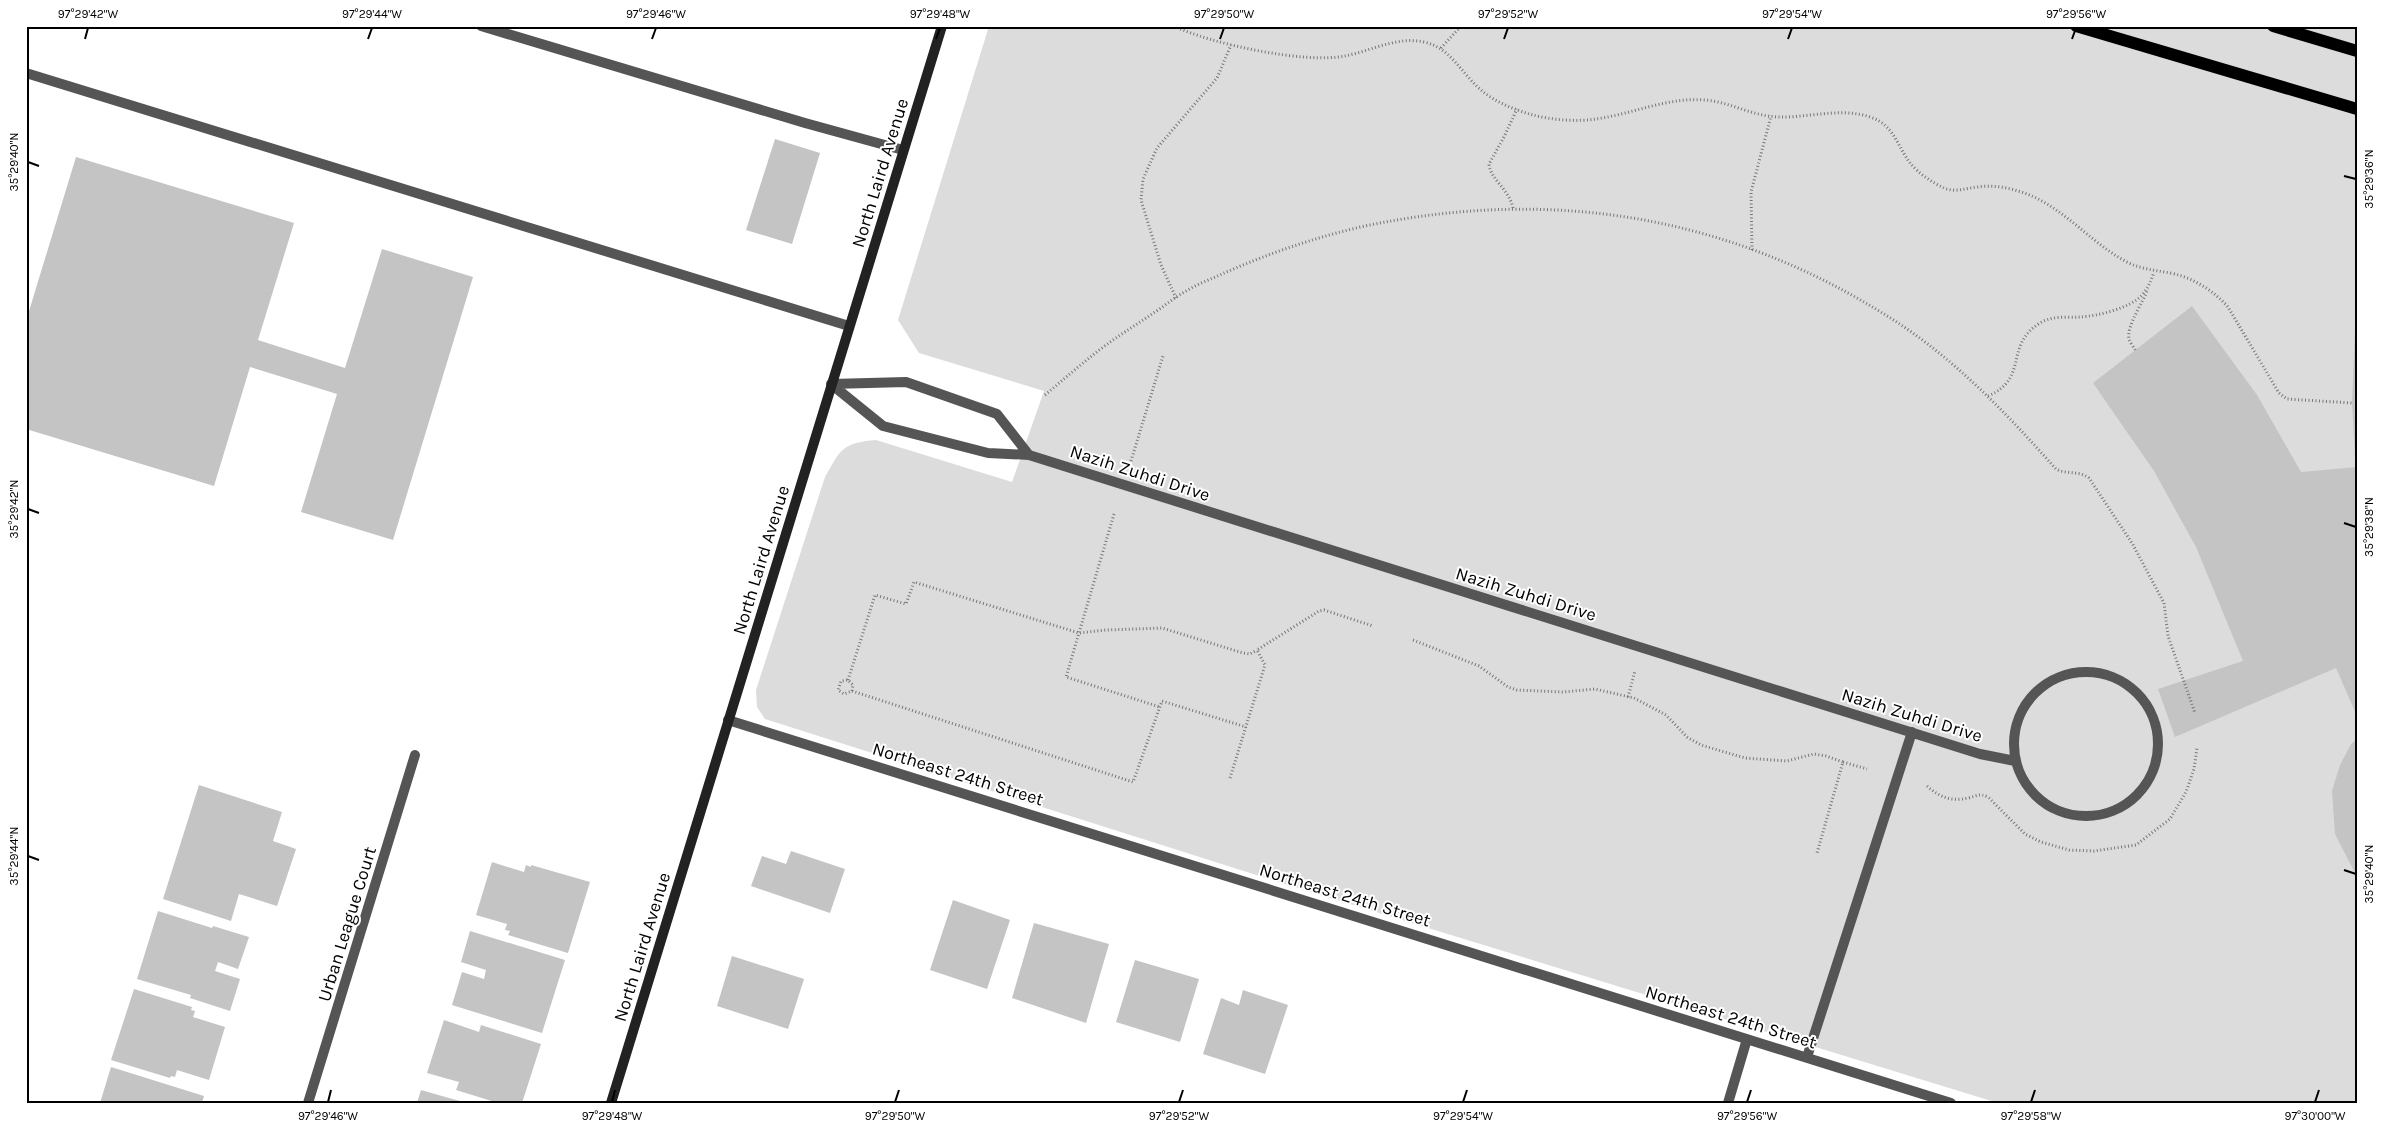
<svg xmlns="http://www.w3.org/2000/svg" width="2383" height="1129" font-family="Karla,sans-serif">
	<rect width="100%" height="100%" fill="#fff"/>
	<path fill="#dcdcdc" d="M 989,26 L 1967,26 L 1977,29 L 1979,26 L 2357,26 L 2357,1103 L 1998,1103 L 1288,885 L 765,719 L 757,707 L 756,690 L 825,477 C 841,449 842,443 876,440 L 1012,482 L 1044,391 L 919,353 L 898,320 Z"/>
	<path fill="#c4c4c4" d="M 775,139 L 820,153 L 792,244 L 746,230 Z
		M 76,157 L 294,223 L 258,340 L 345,368 L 382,249 L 473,277 L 393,540 L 301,512 L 337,394 L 250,367 L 214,486 L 26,429 L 26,321 Z
		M 2192,306 L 2257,395 L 2301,472 L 2357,467 L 2357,716 L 2336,668 L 2175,737 L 2158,689 L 2243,661 L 2196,547 L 2154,471 L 2093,383 Z
		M 2355,329 L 2357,329 L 2355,457 L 2352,403 Z
		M 2357,739 L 2357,877 L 2335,834 L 2332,791 L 2340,765 L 2351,744 Z
		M 199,785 L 282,812 L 273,841 L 296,849 L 277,906 L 239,894 L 231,921 L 163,899 Z
		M 791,851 L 845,869 L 830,913 L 751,886 L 762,856 L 786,864 Z
		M 492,862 L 524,872 L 526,865 L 531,867 L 531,865 L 590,882 L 568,953 L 508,935 L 510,931 L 505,930 L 507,924 L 476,915 Z
		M 953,900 L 1010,920 L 987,989 L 930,970 Z
		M 158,911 L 212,928 L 213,926 L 249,937 L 238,969 L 218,962 L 215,971 L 240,979 L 230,1011 L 190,998 L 191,995 L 137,979 Z
		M 1034,923 L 1109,944 L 1086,1023 L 1012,998 Z
		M 470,931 L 565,960 L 542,1033 L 452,1005 L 462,972 L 484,979 L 486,970 L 461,962 Z
		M 732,956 L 804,979 L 788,1029 L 717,1006 Z
		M 1135,960 L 1199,979 L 1180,1042 L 1116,1022 Z
		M 134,989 L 192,1007 L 191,1010 L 195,1011 L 193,1017 L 225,1027 L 209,1080 L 177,1070 L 175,1077 L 171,1076 L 170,1078 L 111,1060 Z
		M 1243,990 L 1288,1005 L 1265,1074 L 1203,1054 L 1221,998 L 1239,1005 Z
		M 444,1020 L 479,1032 L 481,1025 L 541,1044 L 522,1103 L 498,1103 L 456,1090 L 459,1082 L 427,1073 Z
		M 111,1067 L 204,1096 L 202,1103 L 100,1103 Z
		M 421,1090 L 463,1102 L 463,1103 L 417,1103 Z"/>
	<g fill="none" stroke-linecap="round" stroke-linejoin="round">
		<g stroke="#dbdbdb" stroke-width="14">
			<path id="primary" d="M 2076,26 L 2357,109
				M 2273,26 L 2357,51"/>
		</g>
		<path stroke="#777" stroke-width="3" stroke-dasharray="1 2.5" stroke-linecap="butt" d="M 1174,26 C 1211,44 1305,64 1345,56 C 1371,51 1397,36 1424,42 C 1451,48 1461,73 1481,90 C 1495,102 1515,110 1533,115 C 1552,120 1577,122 1596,119 C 1633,114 1667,97 1705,100 C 1730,102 1752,116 1778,117 C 1808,118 1841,107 1870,117 C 1895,125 1897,147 1911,164 C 1918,173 1933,183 1944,188 C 1956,193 1966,188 1978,187 C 1991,185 2006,187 2018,191 C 2060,203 2087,240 2125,261 C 2141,270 2157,270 2175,274 C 2195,279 2215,292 2228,307 L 2279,393 L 2287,399 L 2352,403
			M 1441,48 L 1461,26
			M 1513,208 C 1509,189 1490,179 1489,164 L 1504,137 L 1517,109
			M 1752,250 L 1751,192 L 1771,116
			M 1176,298 L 1161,265 L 1141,200 L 1143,179 L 1157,148 L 1217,78 L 1231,45
			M 2135,350 C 2134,347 2130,343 2129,339 C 2126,327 2143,302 2148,289
			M 1045,395 C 1063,380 1080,365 1098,351 C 1116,337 1136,325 1155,312 C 1166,305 1176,296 1188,290 C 1199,283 1212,279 1224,273 C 1270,253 1316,237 1365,226 C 1552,187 1729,215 1892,319 C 1955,359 2006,413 2056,469 C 2067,475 2078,470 2089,478 L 2132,543 L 2164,603 L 2168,636 L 2195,713
			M 1988,396 C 2030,378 2003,346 2040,323 C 2053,315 2068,318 2081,317 C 2097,316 2131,308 2142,295 C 2148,288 2151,281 2154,272
			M 1131,461 L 1163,356
			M 1114,514 L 1066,677 L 1160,707
			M 1413,640 L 1479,666 L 1508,687 L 1517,690 L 1563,692 L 1595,689 L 1634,698 L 1666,715 L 1687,737 L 1701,745 L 1745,758 L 1787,761 L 1814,754 L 1826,756 L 1843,762 L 1817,853
			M 848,680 L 875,595 L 906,604 L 914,582 L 1079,633 L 1106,630 L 1162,628 L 1243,653 L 1250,654 L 1257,650
			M 852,691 L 853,685 L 848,680 L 841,681 L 838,690 L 844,694 L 852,691 L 1133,782 L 1162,701 L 1246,727
			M 1628,697 L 1635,671
			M 1843,762 L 1867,769
			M 1230,778 L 1265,665 L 1257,650 L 1319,611 L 1324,610 L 1373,626
			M 1927,786 C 1939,797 1952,802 1968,798 C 1977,796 1979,793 1988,797 L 2025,834 L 2041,842 L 2069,850 L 2094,851 L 2136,845 L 2170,819 L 2186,792 L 2194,769 L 2197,748"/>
		<path stroke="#555" stroke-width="10" d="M 481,26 L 805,123 L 903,150
			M 26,73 L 849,326
			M 831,384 L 883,426 L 988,453 L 1029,455 L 1945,743 L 1980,754 L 2015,761
			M 831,384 L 906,382 L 997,414 L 1029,455
			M2014 744a72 72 0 1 1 144 0a72 72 0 1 1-144 0Z
			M 1807,1057 L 1912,732"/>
		<path stroke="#555" stroke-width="10" d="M 728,720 L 1951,1103
			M 308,1103 L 415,755
			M 1728,1103 L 1747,1039"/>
		<path stroke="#222" stroke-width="10" d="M 611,1103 L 942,26"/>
		<use href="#primary" stroke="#000" stroke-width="12"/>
	</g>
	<path fill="none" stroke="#000" stroke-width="2" d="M 85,39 L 88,28M 368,39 L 372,28M 652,39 L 656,28M 936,39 L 940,28M 1220,39 L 1224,28M 1504,39 L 1508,28M 1788,39 L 1792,28M 2072,39 L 2076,28M 28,162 L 39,166M 2344,176 L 2356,179M 28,509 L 39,513M 2344,523 L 2356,527M 28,856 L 39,860M 2344,870 L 2356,874M 328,1102 L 331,1090M 612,1102 L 615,1090M 895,1102 L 899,1090M 1179,1102 L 1183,1090M 1463,1102 L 1467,1090M 1747,1102 L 1751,1090M 2031,1102 L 2035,1090M 2315,1102 L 2319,1090"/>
	<g text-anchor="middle" stroke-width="4" stroke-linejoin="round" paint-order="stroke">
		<g font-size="18" fill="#000" stroke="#fff">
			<text transform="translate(880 173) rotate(-73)" y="6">North Laird Avenue</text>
			<text transform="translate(1140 473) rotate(18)" y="6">Nazih Zuhdi Drive</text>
			<text transform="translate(761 560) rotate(-73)" y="6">North Laird Avenue</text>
			<text transform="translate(1526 594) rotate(17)" y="6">Nazih Zuhdi Drive</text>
			<text transform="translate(1912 715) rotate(17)" y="6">Nazih Zuhdi Drive</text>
			<text transform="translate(958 774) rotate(17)" y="6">Northeast 24th Street</text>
			<text transform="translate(1345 895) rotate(17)" y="6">Northeast 24th Street</text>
			<text transform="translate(347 924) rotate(-73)" y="6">Urban League Court</text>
			<text transform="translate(642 947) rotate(-73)" y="6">North Laird Avenue</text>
			<text transform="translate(1731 1017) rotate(17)" y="6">Northeast 24th Street</text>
		</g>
	</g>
	<rect width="2383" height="1129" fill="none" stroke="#ffffff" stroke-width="55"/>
	<rect x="28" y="28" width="2328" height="1074" fill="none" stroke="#000" stroke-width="2"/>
	<g font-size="12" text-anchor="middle" fill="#000">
		<text x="88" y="18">97°29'42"W</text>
		<text x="372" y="18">97°29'44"W</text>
		<text x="656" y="18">97°29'46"W</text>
		<text x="940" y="18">97°29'48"W</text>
		<text x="1224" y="18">97°29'50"W</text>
		<text x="1508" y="18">97°29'52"W</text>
		<text x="1792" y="18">97°29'54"W</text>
		<text x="2076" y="18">97°29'56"W</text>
		<text transform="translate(14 162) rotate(-90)" y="4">35°29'40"N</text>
		<text transform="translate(2369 179) rotate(-90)" y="4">35°29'36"N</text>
		<text transform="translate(14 509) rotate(-90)" y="4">35°29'42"N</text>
		<text transform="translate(2369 527) rotate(-90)" y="4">35°29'38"N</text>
		<text transform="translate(14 856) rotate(-90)" y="4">35°29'44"N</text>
		<text transform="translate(2369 874) rotate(-90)" y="4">35°29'40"N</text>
		<text x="328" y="1120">97°29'46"W</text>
		<text x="612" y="1120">97°29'48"W</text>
		<text x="895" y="1120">97°29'50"W</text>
		<text x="1179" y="1120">97°29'52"W</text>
		<text x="1463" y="1120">97°29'54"W</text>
		<text x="1747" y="1120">97°29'56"W</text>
		<text x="2031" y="1120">97°29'58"W</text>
		<text x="2315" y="1120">97°30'00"W</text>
	</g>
</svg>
